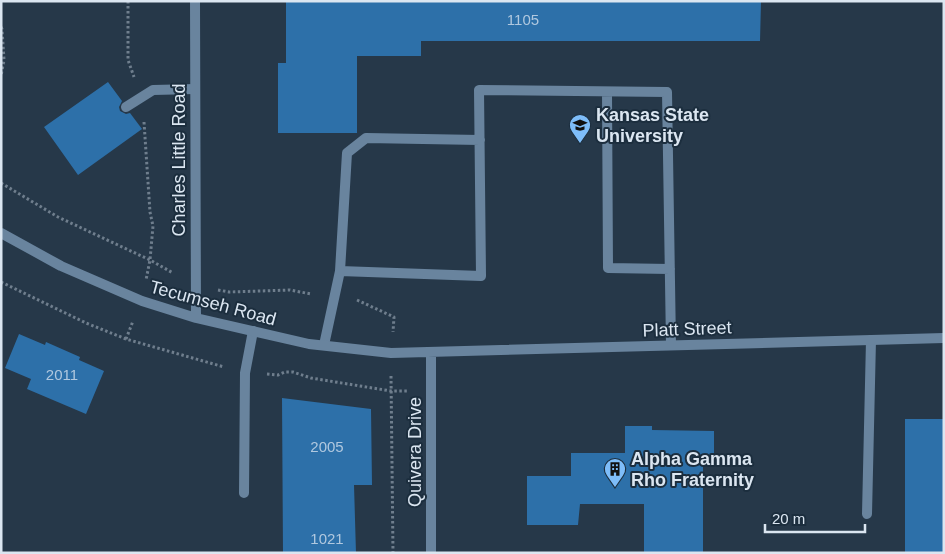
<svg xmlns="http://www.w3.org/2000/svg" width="945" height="554" font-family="Arial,sans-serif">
	<rect width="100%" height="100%" fill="#263849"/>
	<path fill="#2d70a9" d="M 286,1 L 761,1 L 760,41 L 421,41 L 421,56 L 357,56 L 357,133 L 278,133 L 278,63 L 286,63 Z
		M 108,82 L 122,101 L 119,107 L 120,111 L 126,114 L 130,113 L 142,129 L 78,175 L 44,127 Z
		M 19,334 L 45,345 L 46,342 L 80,357 L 79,360 L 104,371 L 86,414 L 27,389 L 31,379 L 5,368 Z
		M 282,398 L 371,409 L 372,485 L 354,485 L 356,553 L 283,553 Z
		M 905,419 L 944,419 L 944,553 L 905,553 Z
		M 625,426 L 652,426 L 652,430 L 714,431 L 714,458 L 703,458 L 703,553 L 644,553 L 644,504 L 580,504 L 578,525 L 527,525 L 527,476 L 571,476 L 571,453 L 625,453 Z"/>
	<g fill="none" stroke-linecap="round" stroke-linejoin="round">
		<path stroke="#6f7e8d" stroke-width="3" stroke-dasharray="2.5 2.5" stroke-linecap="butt" d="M 128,1 L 128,60 L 134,77
			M 1,27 L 2,29 L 4,60 L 1,76
			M 144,122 L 150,212 L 153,226 L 150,260 L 146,280
			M 1,183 L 58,217 L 150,260 L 173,273
			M 1,282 L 86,323 L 126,339 L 224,367
			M 218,290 L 229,292 L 290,290 L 311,294
			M 357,300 L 394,317 L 393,332
			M 126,339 L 133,321
			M 267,374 L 278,375 L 285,372 L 293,372 L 311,378 L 391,391 L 408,391
			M 391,376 L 393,553"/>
		<path stroke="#69849e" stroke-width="10" d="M 607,92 L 608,268 L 670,269
			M 126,107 L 153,90 L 195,89
			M 340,271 L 481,276 L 479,90 L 667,92 L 671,345
			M 324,345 L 340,271 L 347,153 L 366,138 L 480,140
			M 244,493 L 245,373 L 253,331
			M 867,514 L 871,340"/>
		<path stroke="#69849e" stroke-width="10" d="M 195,1 L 196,318
			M 1,233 L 61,266 L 142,301 L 196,318 L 309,344 L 391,353 L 944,338
			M 431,352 L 431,553"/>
	</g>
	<defs>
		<g id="university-pin" transform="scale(1.125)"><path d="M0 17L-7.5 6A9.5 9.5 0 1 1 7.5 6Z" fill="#7ebdf9" stroke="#1c2e3e"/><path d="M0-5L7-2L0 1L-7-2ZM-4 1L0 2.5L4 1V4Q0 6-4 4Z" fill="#111"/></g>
		<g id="building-pin" transform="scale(1.125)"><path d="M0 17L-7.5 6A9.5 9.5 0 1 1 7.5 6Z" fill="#7ebdf9" stroke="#1c2e3e"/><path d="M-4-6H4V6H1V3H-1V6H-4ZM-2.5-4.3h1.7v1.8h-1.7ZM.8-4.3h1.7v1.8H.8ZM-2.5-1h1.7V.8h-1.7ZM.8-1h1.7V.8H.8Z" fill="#111"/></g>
	</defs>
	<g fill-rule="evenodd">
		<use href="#university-pin" x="580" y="125"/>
		<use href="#building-pin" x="615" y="469"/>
	</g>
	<g text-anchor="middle" stroke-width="4" stroke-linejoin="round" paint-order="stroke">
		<g font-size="15" fill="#b0c8df">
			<text x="523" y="25">1105</text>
			<text x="62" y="380">2011</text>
			<text x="327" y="452">2005</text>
			<text x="327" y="544">1021</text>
		</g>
		<g font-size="18" font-weight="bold" fill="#dbe6f1" stroke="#1c2e3e" text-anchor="start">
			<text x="596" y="121">Kansas State<tspan x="596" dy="21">University</tspan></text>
			<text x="631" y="465">Alpha Gamma<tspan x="631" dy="21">Rho Fraternity</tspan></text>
		</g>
		<g font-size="18" fill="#dbe6f1" stroke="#1c2e3e">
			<text transform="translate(179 160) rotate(-90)" y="6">Charles Little Road</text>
			<text transform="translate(213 303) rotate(15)" y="6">Tecumseh Road</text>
			<text transform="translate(687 329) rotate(-2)" y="6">Platt Street</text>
			<text transform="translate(415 452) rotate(-90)" y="6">Quivera Drive</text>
		</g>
	</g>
	<rect width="945" height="554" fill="none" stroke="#dbe6f1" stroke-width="5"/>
	<path d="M765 524v8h100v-8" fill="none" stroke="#dbe6f1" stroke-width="2.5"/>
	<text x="772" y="524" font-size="15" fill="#dbe6f1" stroke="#1c2e3e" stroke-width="4" paint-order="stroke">20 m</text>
</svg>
